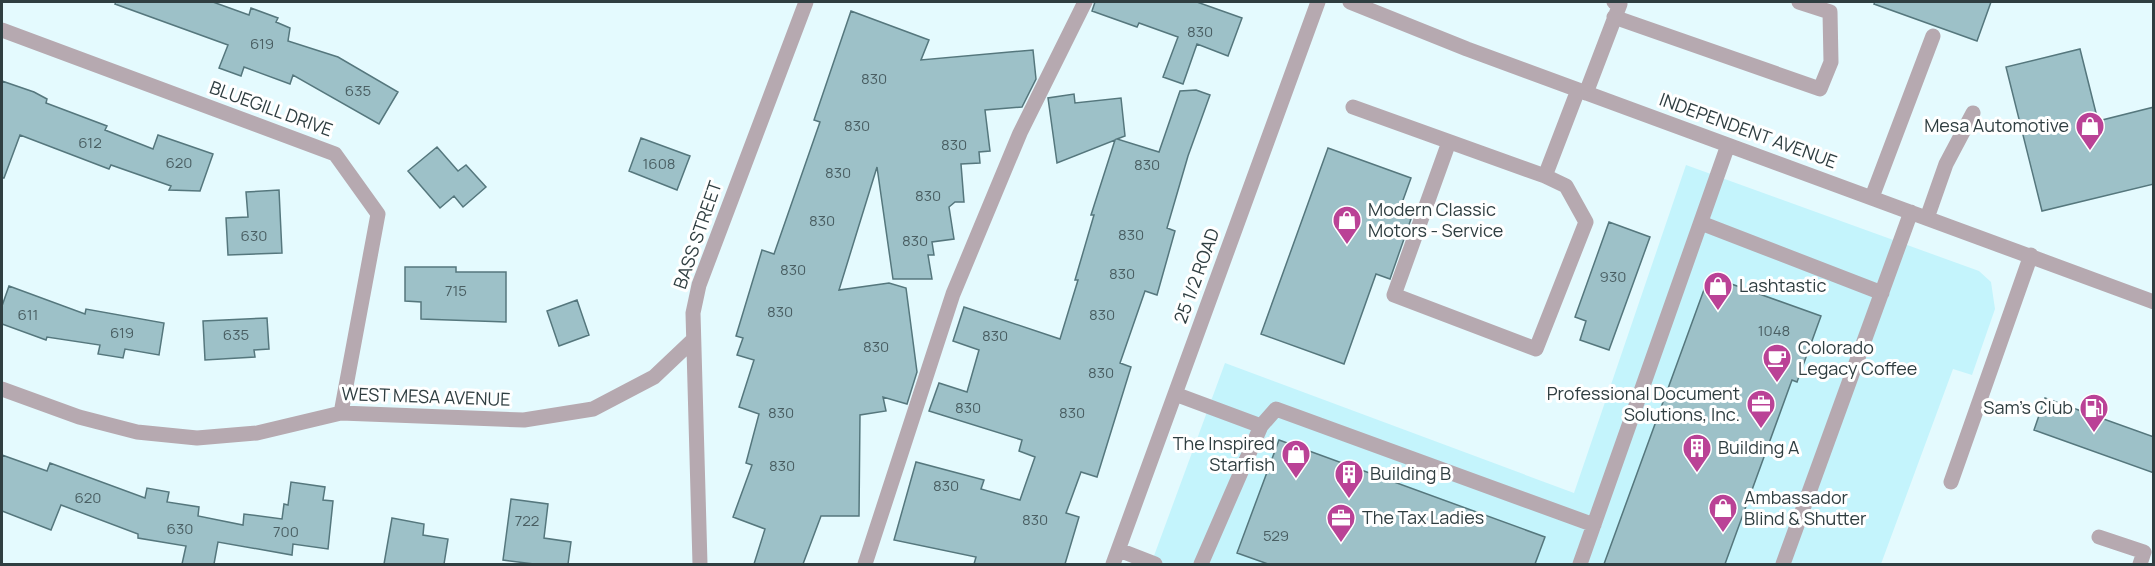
<svg xmlns="http://www.w3.org/2000/svg" width="2155" height="566" font-family="Manrope,sans-serif">
	<rect width="100%" height="100%" fill="#e4fafe"/>
	<path fill="#c4f4fc" d="M 1686,165 L 1979,271 L 1991,282 L 1995,309 L 1972,375 L 1953,369 L 1881,564 L 1151,564 L 1225,363 L 1574,493 Z"/>
	<path fill="#9dc1c8" stroke="#55777d" stroke-width="1.5" d="M 116,2 L 213,2 L 249,15 L 251,8 L 278,18 L 276,22 L 290,28 L 288,41 L 338,57 L 398,92 L 379,124 L 293,75 L 290,84 L 244,67 L 241,76 L 219,68 L 228,45 L 115,4 Z
		M 1095,2 L 1197,2 L 1242,18 L 1228,56 L 1197,44 L 1183,84 L 1163,77 L 1178,37 L 1139,23 L 1137,27 L 1092,11 Z
		M 1875,2 L 1991,2 L 1977,41 L 1874,4 Z
		M 851,11 L 929,40 L 921,60 L 1033,50 L 1036,79 L 1022,107 L 985,110 L 990,151 L 979,152 L 980,163 L 961,164 L 964,202 L 955,202 L 949,207 L 954,239 L 932,242 L 934,255 L 928,255 L 932,279 L 893,279 L 877,167 L 839,290 L 889,283 L 906,288 L 917,372 L 907,404 L 883,397 L 886,411 L 860,415 L 859,516 L 821,516 L 803,564 L 754,564 L 765,529 L 733,517 L 752,465 L 746,463 L 759,414 L 739,407 L 754,360 L 737,355 L 743,338 L 736,336 L 762,250 L 774,254 L 820,122 L 814,120 Z
		M 2080,49 L 2098,121 L 2154,107 L 2154,184 L 2042,211 L 2006,67 Z
		M 2,81 L 34,92 L 47,99 L 46,103 L 107,126 L 105,130 L 153,149 L 158,135 L 213,154 L 200,191 L 169,190 L 171,186 L 111,165 L 109,169 L 20,135 L 4,178 L 2,178 Z
		M 1196,90 L 1210,95 L 1188,156 L 1167,228 L 1175,231 L 1157,295 L 1145,291 L 1120,363 L 1131,367 L 1097,477 L 1081,472 L 1066,513 L 1079,517 L 1065,564 L 974,564 L 976,557 L 894,540 L 916,462 L 984,480 L 981,489 L 1020,500 L 1035,457 L 1019,451 L 1022,440 L 929,411 L 939,383 L 967,392 L 979,350 L 953,341 L 964,307 L 1060,339 L 1078,280 L 1075,280 L 1094,215 L 1091,215 L 1115,140 L 1057,163 L 1048,98 L 1074,94 L 1075,103 L 1121,98 L 1125,136 L 1117,139 L 1159,152 L 1180,91 Z
		M 641,138 L 690,156 L 677,190 L 629,171 Z
		M 437,147 L 458,171 L 466,165 L 486,187 L 463,207 L 454,196 L 440,208 L 408,171 Z
		M 1328,148 L 1411,178 L 1398,214 L 1411,219 L 1390,279 L 1376,274 L 1344,364 L 1261,334 Z
		M 279,190 L 282,253 L 228,255 L 226,218 L 248,217 L 246,192 Z
		M 1609,222 L 1650,237 L 1609,350 L 1580,340 L 1586,321 L 1575,317 Z
		M 405,267 L 456,267 L 456,272 L 506,272 L 506,322 L 421,319 L 421,302 L 405,301 Z
		M 1709,276 L 1821,316 L 1797,382 L 1792,380 L 1725,564 L 1604,564 Z
		M 9,286 L 85,314 L 86,309 L 164,323 L 159,355 L 125,349 L 123,358 L 98,354 L 100,345 L 47,337 L 46,340 L 2,324 L 2,306 Z
		M 577,300 L 589,335 L 559,346 L 547,311 Z
		M 267,318 L 269,349 L 254,350 L 255,357 L 205,360 L 203,321 Z
		M 2045,398 L 2154,437 L 2154,473 L 2034,430 Z
		M 1279,440 L 1545,537 L 1535,564 L 1268,564 L 1237,553 Z
		M 2,455 L 47,471 L 50,463 L 145,498 L 147,488 L 169,492 L 167,502 L 199,507 L 198,516 L 243,525 L 244,514 L 282,519 L 284,504 L 288,505 L 291,482 L 325,487 L 323,500 L 333,501 L 328,549 L 293,544 L 292,555 L 218,542 L 214,564 L 182,564 L 186,546 L 138,538 L 138,534 L 61,505 L 51,530 L 2,511 Z
		M 511,499 L 548,504 L 544,538 L 571,542 L 568,564 L 534,564 L 503,560 Z
		M 392,518 L 424,524 L 423,535 L 448,539 L 444,564 L 384,564 Z"/>
	<g fill="none" stroke-linecap="round" stroke-linejoin="round">
		<path stroke="#b6a9b0" stroke-width="15" d="M 1350,2 L 1467,49 L 2154,302
			M 1614,17 L 1820,89 L 1831,62 L 1830,12 L 1799,2
			M 2,30 L 335,154 L 378,214 L 341,413
			M 1586,93 L 1620,4 L 1614,2
			M 1353,107 L 1545,176
			M 1449,142 L 1394,295 L 1536,349 L 1586,222 L 1566,186 L 1545,176 L 1578,90
			M 1872,197 L 1933,36
			M 1927,218 L 1946,164 L 1973,113
			M 1701,223 L 1882,293
			M 2,389 L 79,417 L 137,432 L 197,438 L 257,433 L 341,413 L 524,420 L 593,409 L 654,377 L 692,341
			M 1175,394 L 1261,426
			M 1951,482 L 2031,255
			M 2099,537 L 2144,552 L 2140,564
			M 1119,550 L 1155,564
			M 700,564 L 693,313 L 699,285 L 806,2
			M 865,564 L 953,294 L 1020,133 L 1085,2
			M 1113,564 L 1318,2
			M 1201,564 L 1261,426 L 1276,409 L 1594,525
			M 1580,564 L 1728,145
			M 1783,564 L 1911,212"/>
	</g>
	<defs>
		<g id="shop-pin" transform="scale(1.5)"><path d="M0 17L-7.5 6A9.5 9.5 0 1 1 7.5 6Z" fill="#ba4296" stroke="#fff"/><path d="M-5-2.5h2.3a2.7 3.5 0 0 1 5.4 0H5L5.5 6h-11ZM-1.5-2.5h3a1.5 2.3 0 0 0-3 0Z" fill="#fff"/></g>
		<g id="cafe-pin" transform="scale(1.5)"><path d="M0 17L-7.5 6A9.5 9.5 0 1 1 7.5 6Z" fill="#ba4296" stroke="#fff"/><path d="M-5.5-4.5H6V0H3Q3 3.5 0 3.5H-2.5Q-5.5 3.5-5.5 0ZM3-3.2v2h1.7v-2ZM-6 4.5H4V6H-6Z" fill="#fff"/></g>
		<g id="office-pin" transform="scale(1.5)"><path d="M0 17L-7.5 6A9.5 9.5 0 1 1 7.5 6Z" fill="#ba4296" stroke="#fff"/><path d="M-6-3h4V-5.5h4V-3h4V5H-6ZM-1-4.5V-3h2v-1.5ZM-6 0V1H6V0Z" fill="#fff"/></g>
		<g id="fuel-pin" transform="scale(1.5)"><path d="M0 17L-7.5 6A9.5 9.5 0 1 1 7.5 6Z" fill="#ba4296" stroke="#fff"/><path d="M-5.5-6h7V0h2V4h1.3V-2.5L3-4.5l.8-.8L6-3V5H2.5V1h-1V6h-7ZM-4.2-4.7v3.2H.2V-4.7Z" fill="#fff"/></g>
		<g id="building-pin" transform="scale(1.5)"><path d="M0 17L-7.5 6A9.5 9.5 0 1 1 7.5 6Z" fill="#ba4296" stroke="#fff"/><path d="M-4-6H4V6H1V3H-1V6H-4ZM-2.5-4.3h1.7v1.8h-1.7ZM.8-4.3h1.7v1.8H.8ZM-2.5-1h1.7V.8h-1.7ZM.8-1h1.7V.8H.8Z" fill="#fff"/></g>
	</defs>
	<g fill-rule="evenodd">
		<use href="#shop-pin" x="2090" y="126"/>
		<use href="#shop-pin" x="1347" y="220"/>
		<use href="#shop-pin" x="1718" y="286"/>
		<use href="#cafe-pin" x="1777" y="358"/>
		<use href="#office-pin" x="1761" y="404"/>
		<use href="#fuel-pin" x="2094" y="408"/>
		<use href="#building-pin" x="1697" y="448"/>
		<use href="#shop-pin" x="1296" y="454"/>
		<use href="#building-pin" x="1349" y="474"/>
		<use href="#shop-pin" x="1723" y="508"/>
		<use href="#office-pin" x="1341" y="518"/>
	</g>
	<g text-anchor="middle" stroke-width="6" stroke-linejoin="round" paint-order="stroke">
		<g font-size="15" fill="#4a5f63">
			<text x="1200" y="37">830</text>
			<text x="262" y="49">619</text>
			<text x="874" y="84">830</text>
			<text x="358" y="96">635</text>
			<text x="857" y="131">830</text>
			<text x="90" y="148">612</text>
			<text x="954" y="150">830</text>
			<text x="179" y="168">620</text>
			<text x="659" y="169">1608</text>
			<text x="1147" y="170">830</text>
			<text x="838" y="178">830</text>
			<text x="928" y="201">830</text>
			<text x="822" y="226">830</text>
			<text x="1131" y="240">830</text>
			<text x="254" y="241">630</text>
			<text x="915" y="246">830</text>
			<text x="793" y="275">830</text>
			<text x="1122" y="279">830</text>
			<text x="1613" y="282">930</text>
			<text x="456" y="296">715</text>
			<text x="780" y="317">830</text>
			<text x="28" y="320">611</text>
			<text x="1102" y="320">830</text>
			<text x="1774" y="336">1048</text>
			<text x="122" y="338">619</text>
			<text x="236" y="340">635</text>
			<text x="995" y="341">830</text>
			<text x="876" y="352">830</text>
			<text x="1101" y="378">830</text>
			<text x="968" y="413">830</text>
			<text x="781" y="418">830</text>
			<text x="1072" y="418">830</text>
			<text x="782" y="471">830</text>
			<text x="946" y="491">830</text>
			<text x="88" y="503">620</text>
			<text x="1035" y="525">830</text>
			<text x="527" y="526">722</text>
			<text x="180" y="534">630</text>
			<text x="286" y="537">700</text>
			<text x="1276" y="541">529</text>
		</g>
		<g font-size="18" fill="#2f3e41" stroke="#fff">
			<text transform="translate(271 109) rotate(20)" y="6">BLUEGILL DRIVE</text>
			<text transform="translate(1748 131) rotate(20)" y="6">INDEPENDENT AVENUE</text>
			<text transform="translate(698 235) rotate(-71)" y="6">BASS STREET</text>
			<text transform="translate(1197 276) rotate(-70)" y="6">25 1/2 ROAD</text>
			<text transform="translate(426 397) rotate(2)" y="6">WEST MESA AVENUE</text>
		</g>
		<g font-size="18" fill="#2f3e41" stroke="#fff" text-anchor="start">
			<text x="2069" y="132" text-anchor="end">Mesa Automotive</text>
			<text x="1368" y="216">Modern Classic<tspan x="1368" dy="21">Motors - Service</tspan></text>
			<text x="1739" y="292">Lashtastic</text>
			<text x="1798" y="354">Colorado<tspan x="1798" dy="21">Legacy Coffee</tspan></text>
			<text x="1740" y="400" text-anchor="end">Professional Document<tspan x="1740" dy="21">Solutions, Inc.</tspan></text>
			<text x="2073" y="414" text-anchor="end">Sam's Club</text>
			<text x="1275" y="450" text-anchor="end">The Inspired<tspan x="1275" dy="21">Starfish</tspan></text>
			<text x="1718" y="454">Building A</text>
			<text x="1370" y="480">Building B</text>
			<text x="1744" y="504">Ambassador<tspan x="1744" dy="21">Blind &amp; Shutter</tspan></text>
			<text x="1362" y="524">The Tax Ladies</text>
		</g>
	</g>
	<rect width="2155" height="566" fill="none" stroke="#2f3e41" stroke-width="6"/>
</svg>
